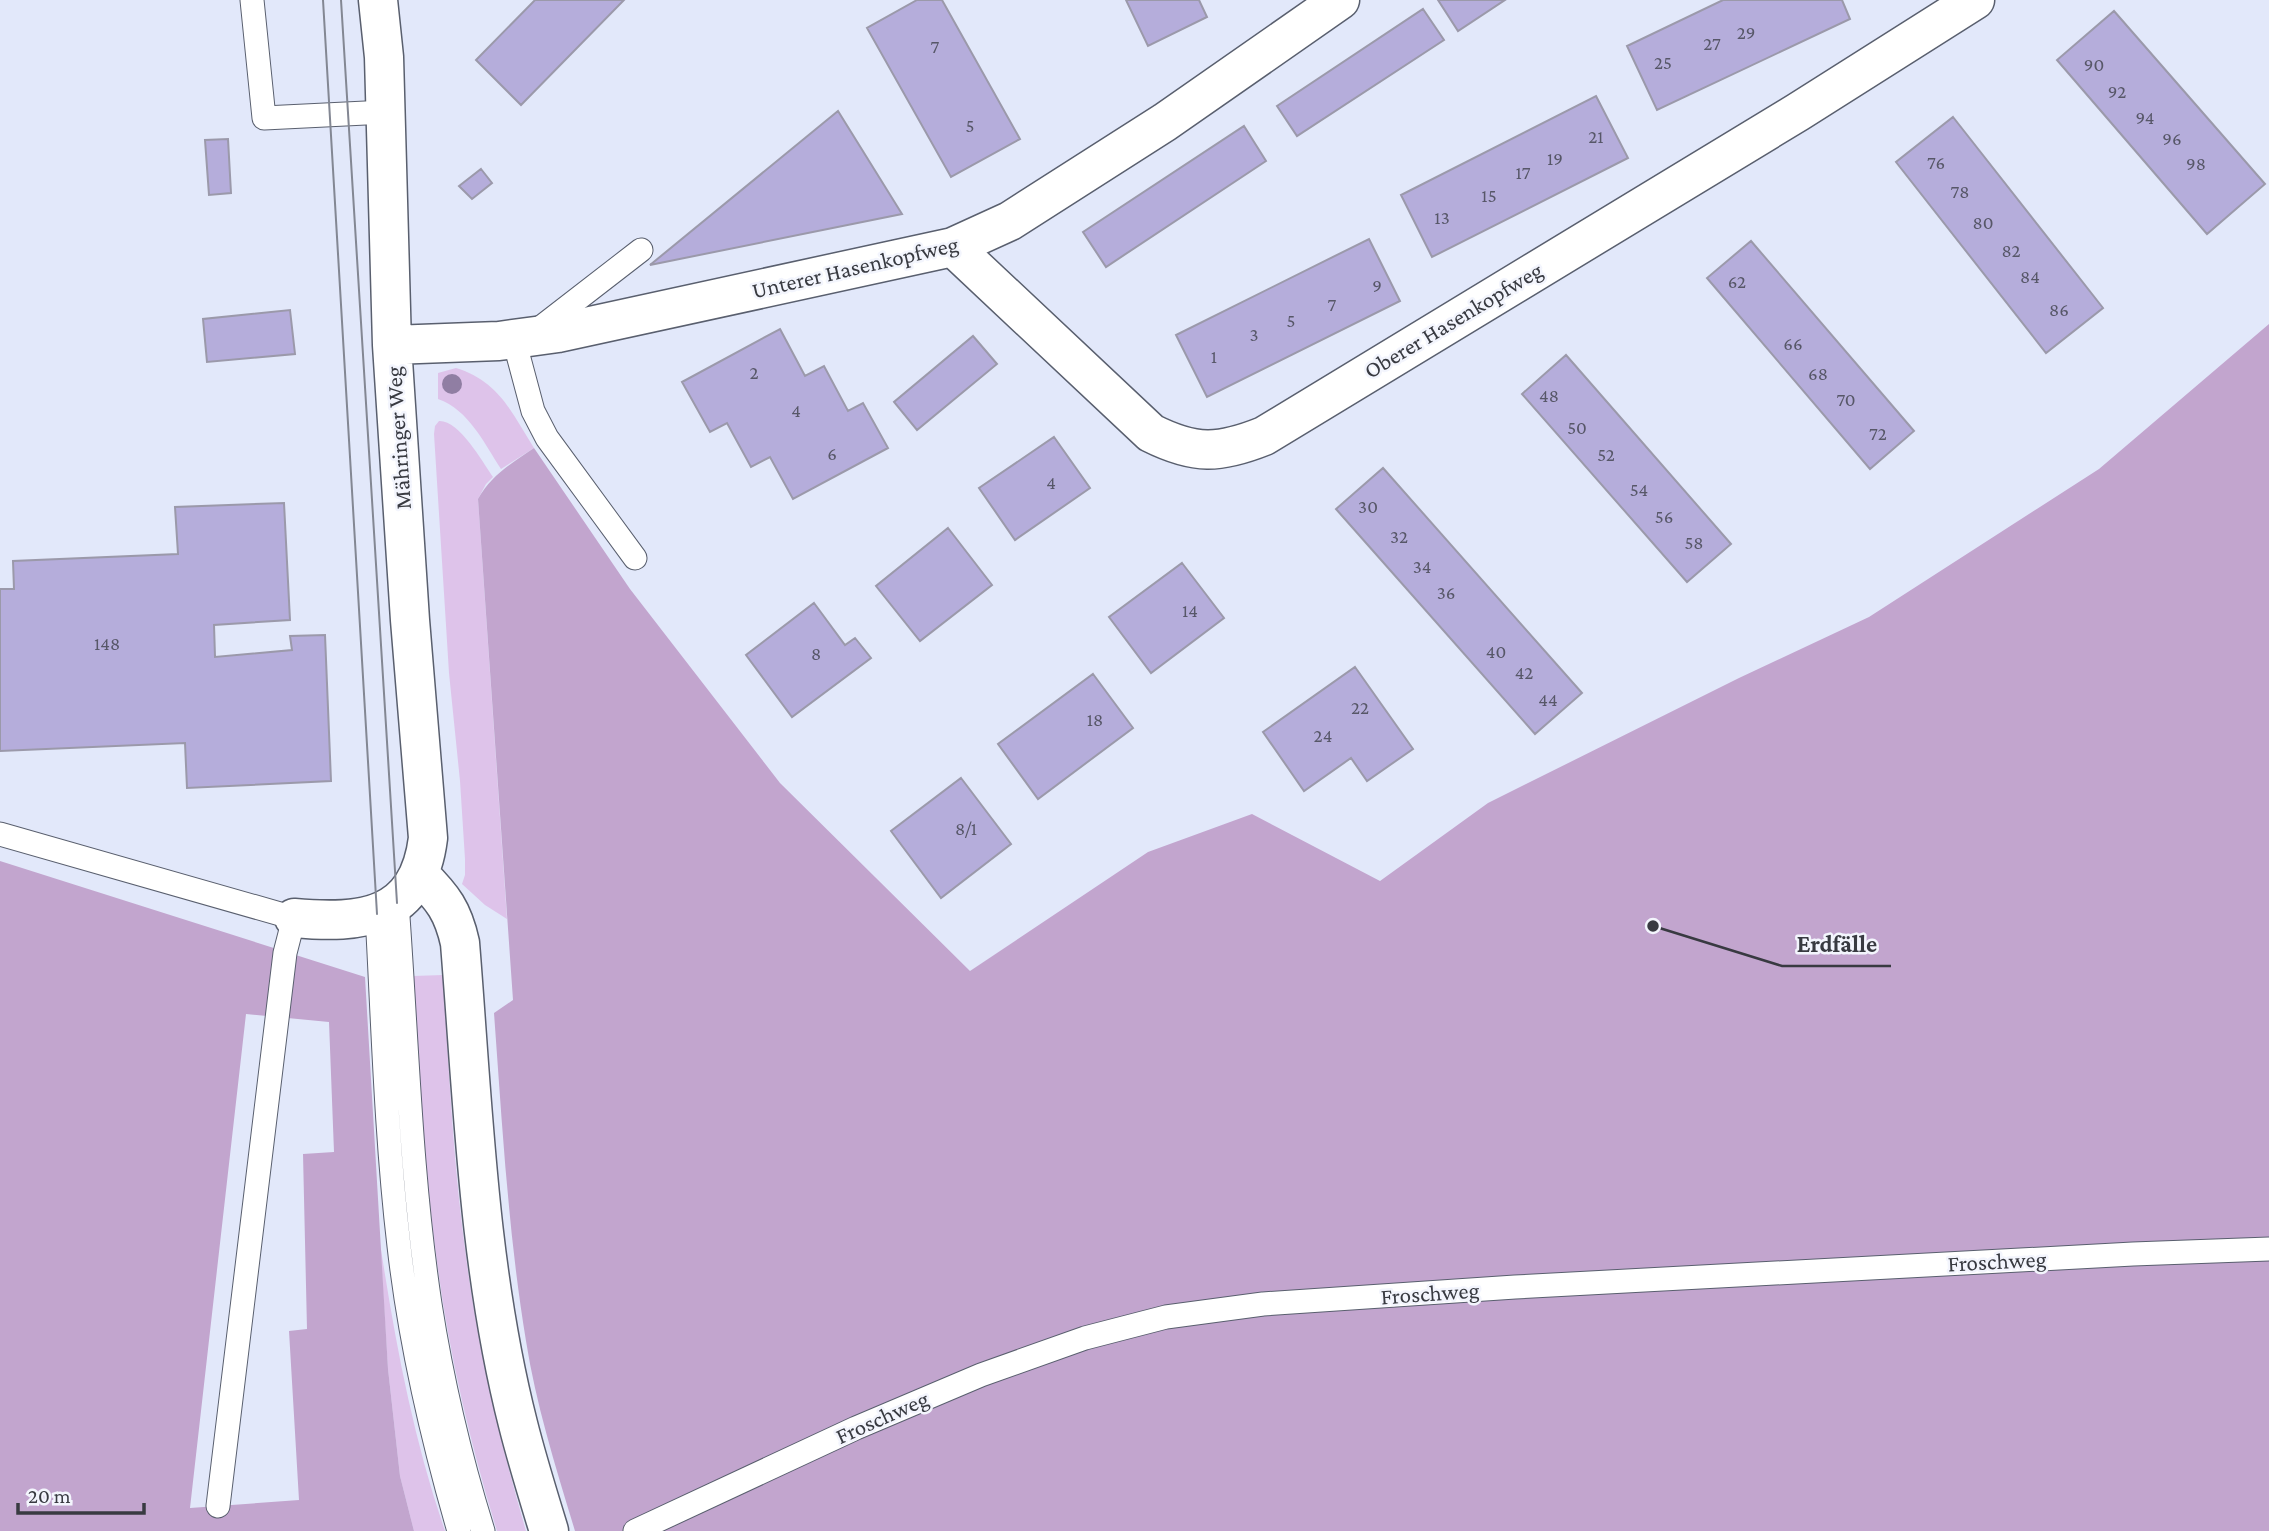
<svg xmlns="http://www.w3.org/2000/svg" width="2269" height="1531" font-family="'Crimson Pro',serif">
	<rect width="100%" height="100%" fill="#e2e8fa"/>
	<path fill="#dec3ea" d="M 456,368 C 499,381 512,413 534,448 L 501,469 C 484,443 469,410 438,399 L 438,373 Z
		M 439,421 C 459,420 482,461 493,477 L 486,484 L 478,499 L 507,919 L 485,905 L 462,884 L 465,875 L 465,859 L 460,781 L 449,673 L 434,434 L 435,426 Z
		M 443,975 C 449,1069 453,1163 466,1256 C 478,1349 500,1441 526,1531 L 497,1531 C 470,1443 449,1353 437,1262 C 424,1167 420,1071 413,976 Z
		M 380,1243 C 395,1341 413,1438 445,1531 L 414,1531 L 400,1476 L 388,1369 Z"/>
	<path fill="#c2a5ce" fill-rule="evenodd" d="M 2269,324 L 2269,1531 L 575,1531 C 556,1468 536,1405 526,1341 C 508,1232 502,1122 494,1013 L 513,1000 L 478,499 C 491,475 512,463 534,448 L 630,589 L 780,783 L 970,971 L 1148,852 L 1252,814 L 1380,881 L 1488,803 L 1739,678 L 1869,617 L 2099,469 Z
		M 0,861 L 365,977 L 388,1369 L 400,1476 L 414,1531 L 0,1531 ZM 246,1014 L 329,1022 L 334,1152 L 303,1154 L 307,1329 L 289,1331 L 299,1500 L 190,1508 Z"/>
	<path fill="#b5addb" stroke="#9b99aa" stroke-width="2" d="M 535,0 L 624,0 L 521,105 L 476,60 Z
		M 917,0 L 942,0 L 1020,139 L 951,177 L 867,28 Z
		M 1126,0 L 1199,0 L 1207,17 L 1148,46 Z
		M 1438,0 L 1505,0 L 1458,31 Z
		M 1723,0 L 1842,0 L 1850,19 L 1657,110 L 1627,46 Z
		M 1423,9 L 1444,40 L 1297,136 L 1277,106 Z
		M 2114,11 L 2265,184 L 2207,234 L 2057,60 Z
		M 1596,96 L 1628,158 L 1432,257 L 1401,195 Z
		M 838,111 L 902,214 L 650,265 Z
		M 1953,117 L 2103,308 L 2046,353 L 1896,162 Z
		M 1244,126 L 1266,161 L 1106,267 L 1083,232 Z
		M 228,139 L 231,193 L 209,195 L 205,140 Z
		M 481,169 L 492,183 L 472,199 L 459,186 Z
		M 1369,239 L 1400,301 L 1207,397 L 1176,335 Z
		M 1751,241 L 1914,431 L 1870,469 L 1707,278 Z
		M 290,310 L 295,354 L 207,362 L 203,319 Z
		M 780,329 L 805,376 L 824,366 L 848,411 L 863,403 L 888,448 L 793,499 L 770,457 L 751,467 L 727,423 L 710,432 L 682,382 Z
		M 973,336 L 997,364 L 917,430 L 894,402 Z
		M 1566,355 L 1731,544 L 1687,582 L 1522,394 Z
		M 1054,437 L 1090,488 L 1015,540 L 979,488 Z
		M 1383,468 L 1582,693 L 1535,734 L 1336,509 Z
		M 284,503 L 290,620 L 214,625 L 215,657 L 292,650 L 290,636 L 325,635 L 331,781 L 187,788 L 185,743 L 0,751 L 0,589 L 14,589 L 13,561 L 178,554 L 175,507 Z
		M 948,528 L 992,585 L 920,641 L 876,586 Z
		M 1182,563 L 1224,618 L 1151,673 L 1109,617 Z
		M 814,603 L 845,645 L 855,638 L 871,658 L 792,717 L 746,655 Z
		M 1355,667 L 1413,749 L 1367,781 L 1351,758 L 1304,791 L 1263,732 Z
		M 1093,674 L 1133,728 L 1038,799 L 998,744 Z
		M 961,778 L 1011,844 L 941,898 L 891,831 Z"/>
	<g fill="none" stroke-linecap="round" stroke-linejoin="round">
		<g stroke="#595f6e" stroke-width="25">
			<path id="service" d="M 252,0 L 264,118 L 386,112
				M 535,332 L 641,250
				M 514,340 L 533,411 L 547,438 L 635,558
				M 0,834 L 294,918 L 285,953 L 218,1506
				M 397,903 C 407,1037 410,1171 430,1304 C 442,1381 460,1457 483,1531
				M 377,914 C 383,1024 386,1136 399,1246 C 410,1343 432,1438 459,1531
				M 635,1531 L 856,1428 L 981,1375 L 1085,1338 L 1166,1317 L 1263,1304 L 1515,1287 L 2133,1254 L 2269,1249"/>
		</g>
		<g stroke="#595f6e" stroke-width="41">
			<path id="minor" d="M 953,247 L 1151,433 C 1195,455 1219,454 1264,436 L 1798,112 L 1975,0
				M 392,345 L 499,341 L 558,333 L 953,247 L 1010,221 L 1165,122 L 1340,0
				M 420,875 C 443,898 453,911 460,943 C 473,1103 478,1267 518,1424 C 527,1460 538,1495 549,1531
				M 294,918 C 362,924 418,919 428,838 L 410,620 L 392,345 L 384,57 L 378,0"/>
		</g>
		<use href="#service" stroke="#fff" stroke-width="23"/>
		<use href="#minor" stroke="#fff" stroke-width="38"/>
		<path stroke="#838793" stroke-width="2" d="M 323,0 L 377,914
			M 341,0 L 397,903"/>
	</g>
	<circle fill="#907ea3" cx="452" cy="384" r="10"/>
	<g text-anchor="middle" stroke-width="5" stroke-linejoin="round" paint-order="stroke">
		<g font-size="19" fill="#575768">
			<text x="1746" y="39">29</text>
			<text x="1712" y="50">27</text>
			<text x="935" y="53">7</text>
			<text x="1663" y="69">25</text>
			<text x="2094" y="71">90</text>
			<text x="2117" y="98">92</text>
			<text x="2145" y="124">94</text>
			<text x="970" y="132">5</text>
			<text x="1596" y="143">21</text>
			<text x="2172" y="145">96</text>
			<text x="1555" y="165">19</text>
			<text x="1936" y="169">76</text>
			<text x="2196" y="170">98</text>
			<text x="1523" y="179">17</text>
			<text x="1960" y="198">78</text>
			<text x="1489" y="202">15</text>
			<text x="1442" y="224">13</text>
			<text x="1983" y="229">80</text>
			<text x="2011" y="257">82</text>
			<text x="2030" y="283">84</text>
			<text x="1737" y="288">62</text>
			<text x="1377" y="292">9</text>
			<text x="1332" y="311">7</text>
			<text x="2059" y="316">86</text>
			<text x="1291" y="327">5</text>
			<text x="1254" y="341">3</text>
			<text x="1793" y="350">66</text>
			<text x="1214" y="363">1</text>
			<text x="754" y="379">2</text>
			<text x="1818" y="380">68</text>
			<text x="1549" y="402">48</text>
			<text x="1846" y="406">70</text>
			<text x="796" y="417">4</text>
			<text x="1577" y="434">50</text>
			<text x="1878" y="440">72</text>
			<text x="832" y="460">6</text>
			<text x="1606" y="461">52</text>
			<text x="1051" y="489">4</text>
			<text x="1639" y="496">54</text>
			<text x="1368" y="513">30</text>
			<text x="1664" y="523">56</text>
			<text x="1399" y="543">32</text>
			<text x="1694" y="549">58</text>
			<text x="1422" y="573">34</text>
			<text x="1446" y="599">36</text>
			<text x="1190" y="617">14</text>
			<text x="107" y="650">148</text>
			<text x="1496" y="658">40</text>
			<text x="816" y="660">8</text>
			<text x="1524" y="679">42</text>
			<text x="1548" y="706">44</text>
			<text x="1360" y="714">22</text>
			<text x="1095" y="726">18</text>
			<text x="1323" y="742">24</text>
			<text x="966" y="835">8/1</text>
		</g>
		<g font-size="23" fill="#383a41" stroke="#f3f5fd">
			<text transform="translate(855 267) rotate(-13)" y="8">Unterer Hasenkopfweg</text>
			<text transform="translate(1453 320) rotate(-31)" y="8">Oberer Hasenkopfweg</text>
			<text transform="translate(398 438) rotate(-94)" y="8">Mähringer Weg</text>
			<text transform="translate(1997 1261) rotate(-3)" y="8">Froschweg</text>
			<text transform="translate(1430 1293) rotate(-4)" y="8">Froschweg</text>
			<text transform="translate(882 1417) rotate(-24)" y="8">Froschweg</text>
		</g>
	</g>
	<path fill="none" stroke="#383a41" stroke-width="2.5" d="M1653 926L1782 966H1891"/>
	<circle fill="#383a41" stroke="#f3f5fd" stroke-width="2.5" cx="1653" cy="926" r="7"/>
	<g font-size="24" text-anchor="middle" font-weight="bold" fill="#383a41" stroke="#f3f5fd" stroke-width="5" stroke-linejoin="round" paint-order="stroke">
		<text x="1837" y="952">Erdfälle</text>
	</g>
	<path d="M18 1503v10h126v-10" fill="none" stroke="#383a41" stroke-width="3.5"/>
	<text x="28" y="1503" font-size="21" fill="#383a41" stroke="#f3f5fd" stroke-width="5" paint-order="stroke">20 m</text>
</svg>
